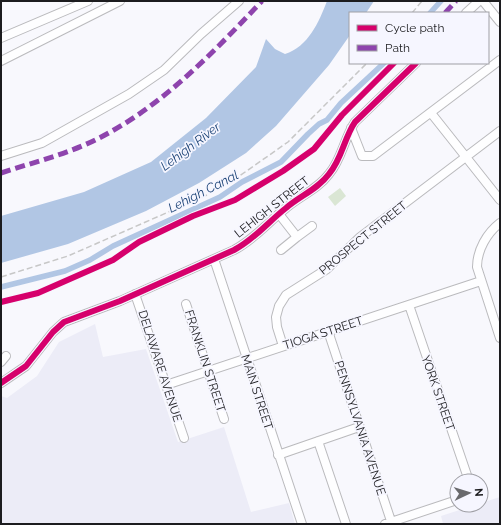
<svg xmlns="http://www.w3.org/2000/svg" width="501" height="525" font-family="Raleway,sans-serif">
	<rect width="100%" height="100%" fill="#f8f8fd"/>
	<path fill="#ececf7" d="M 95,324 L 103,357 L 146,349 L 178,442 L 224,427 L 251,512 L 289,503 L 295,524 L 1,524 L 1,396 L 7,398 L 37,376 L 59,342 Z
		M 500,497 L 500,524 L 443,524 L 441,516 L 475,505 L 481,505 L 481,503 Z"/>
	<path fill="#dae6d4" d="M 340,188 L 346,196 L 335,206 L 328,197 Z"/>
	<path fill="#b1c6e4" d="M 327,1 L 374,1 L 366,13 L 350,13 L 350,35 L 329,65 L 276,126 L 246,153 L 199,183 L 146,211 L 68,244 L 1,263 L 1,216 L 84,192 L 151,162 L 206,118 L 256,67 L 266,39 L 275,49 L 285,54 C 308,47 319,22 327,1 Z"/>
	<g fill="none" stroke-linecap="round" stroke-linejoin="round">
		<path stroke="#b1c6e4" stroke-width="5.5" d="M 430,13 L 441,1
			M 1,287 L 65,271 L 90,260 L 113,246 L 220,197 L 242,182 L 281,162 L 308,134 L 319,124 L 327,120 L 341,103 L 384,63"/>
		<g stroke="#bababd" stroke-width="10">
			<path id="minor" d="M 483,1 L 500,22
				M 466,13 L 479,1
				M 1,38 L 88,1
				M 1,61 L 120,1
				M 431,113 L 500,200
				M 351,128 L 362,156 L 373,156 L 500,60
				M 1,156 L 42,143 L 129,94 L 164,70 L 201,34 L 239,1
				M 279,214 L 297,237 L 312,226
				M 500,223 C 487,233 477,250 477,267 L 500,338
				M 281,250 L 297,237
				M 214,259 L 302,524
				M 135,294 L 184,438
				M 186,304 L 224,419
				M 409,305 L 469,481
				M 328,331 L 392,524
				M 283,346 L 277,327 L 276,317 L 279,306 L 286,295 L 327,269 L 359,238 L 500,131
				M 1,362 L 6,356
				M 1,383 L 26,366 L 53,332 L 64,322 L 120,301 L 234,250 C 255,239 268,222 286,208 C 300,196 318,189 329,174 C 342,159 344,138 355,122 L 416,63
				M 166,385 L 481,281
				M 318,441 L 346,524
				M 278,455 L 359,427
				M 385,524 L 457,500"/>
		</g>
		<use href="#minor" stroke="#fefeff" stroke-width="8"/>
		<path stroke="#c7c7c7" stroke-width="1.5" stroke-dasharray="6 3" stroke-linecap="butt" d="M 412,13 L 422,1
			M 1,277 L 68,256 L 205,196 L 238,177 L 288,142 L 367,63"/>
		<path stroke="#8e44ad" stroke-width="5" stroke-dasharray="10 5" stroke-linecap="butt" d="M 445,13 L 456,1
			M 1,173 C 28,164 56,157 82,146 C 154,115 209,57 262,1"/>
		<g stroke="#f6f6ff" stroke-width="8">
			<path id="cycleway" d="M 1,302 L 38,293 L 113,260 L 139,242 L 193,216 L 235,200 L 283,171 L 314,149 L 342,115 L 394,63
				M 1,383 L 26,366 L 53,332 L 64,322 L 120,301 L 234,250 C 255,239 268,222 286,208 C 300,196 318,189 329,174 C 342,159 344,138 355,122 L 416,63"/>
		</g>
		<use href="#cycleway" stroke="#d6006c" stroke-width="6"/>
	</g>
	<g text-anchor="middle" stroke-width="3.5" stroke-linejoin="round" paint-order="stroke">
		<g font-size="12" fill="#1c1c1f" stroke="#f6f6ff">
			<text transform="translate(272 207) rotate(-38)" y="4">LEHIGH STREET</text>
			<text transform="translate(363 238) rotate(-39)" y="4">PROSPECT STREET</text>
			<text transform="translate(323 333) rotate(-18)" y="4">TIOGA STREET</text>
			<text transform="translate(205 361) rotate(72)" y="4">FRANKLIN STREET</text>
			<text transform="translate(160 366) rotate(72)" y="4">DELAWARE AVENUE</text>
			<text transform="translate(257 392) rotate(72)" y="4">MAIN STREET</text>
			<text transform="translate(438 393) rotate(71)" y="4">YORK STREET</text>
			<text transform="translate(360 428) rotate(72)" y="4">PENNSYLVANIA AVENUE</text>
		</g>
		<g font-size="13" font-style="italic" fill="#1e4578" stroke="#f6f6ff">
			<text transform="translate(190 146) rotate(-37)" y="5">Lehigh River</text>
			<text transform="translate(203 191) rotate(-27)" y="5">Lehigh Canal</text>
		</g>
	</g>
	<rect width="501" height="525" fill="none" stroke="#1c1c1f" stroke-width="4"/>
	<rect x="349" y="12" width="140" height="52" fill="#f6f6ff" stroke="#9f9fa5"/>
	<rect x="357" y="25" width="20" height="6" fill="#d6006c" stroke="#9f9fa5"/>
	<text x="385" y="32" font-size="12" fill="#1c1c1f">Cycle path</text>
	<rect x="357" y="45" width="20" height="6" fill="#8e44ad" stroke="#9f9fa5"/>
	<text x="385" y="52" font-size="12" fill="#1c1c1f">Path</text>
	<g transform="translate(469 493) rotate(86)"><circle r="19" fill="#f6f6ff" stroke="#9f9fa5"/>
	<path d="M0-3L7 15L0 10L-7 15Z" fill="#69696d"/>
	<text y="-6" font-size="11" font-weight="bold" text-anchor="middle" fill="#1c1c1f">N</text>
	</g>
</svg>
